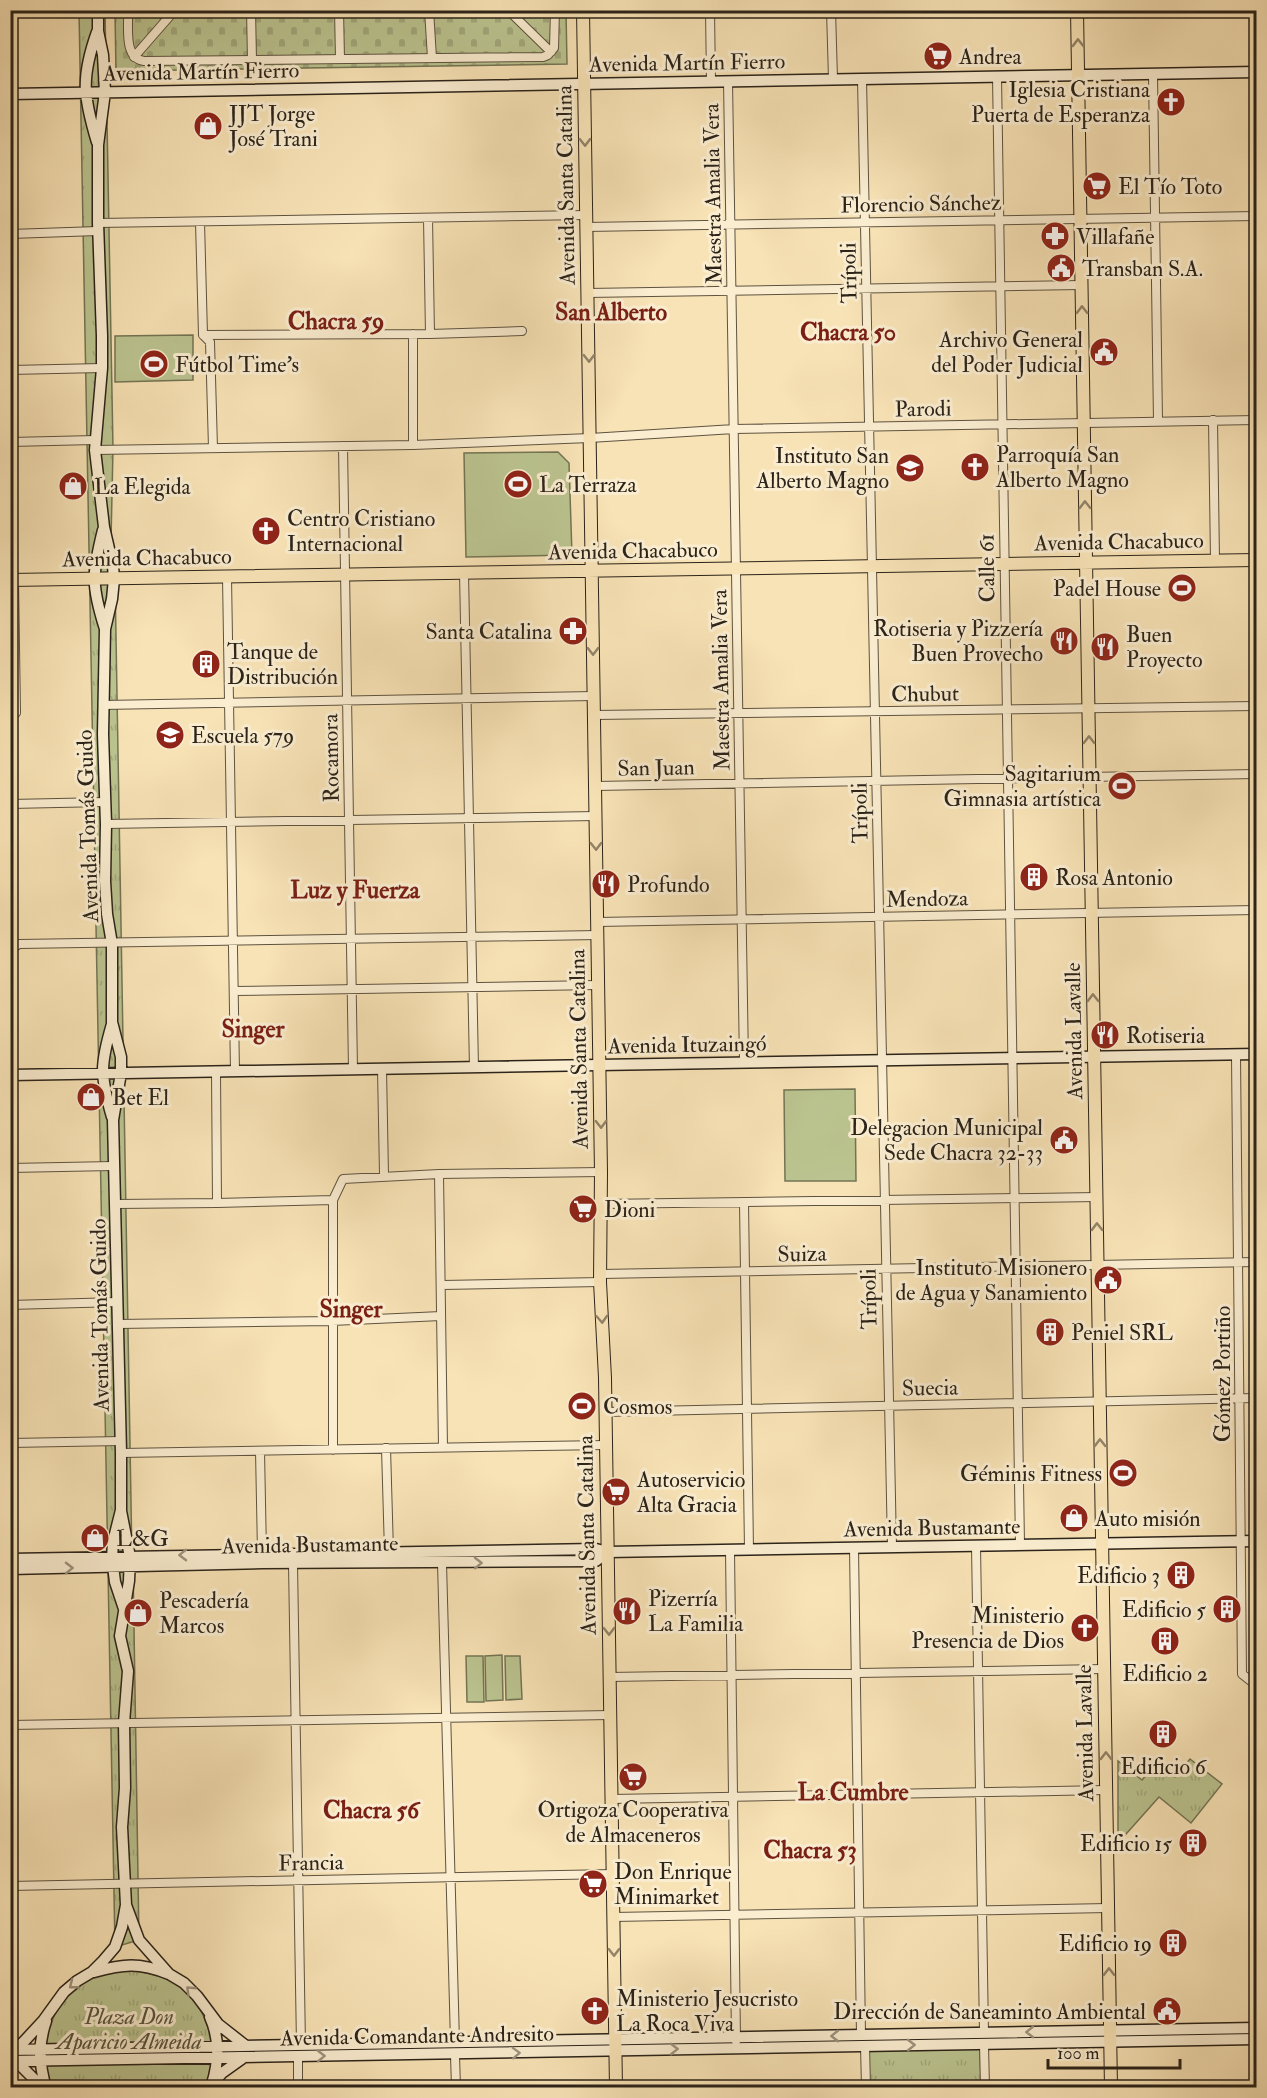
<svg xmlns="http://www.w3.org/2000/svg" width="1267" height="2098" font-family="'IM FELL Double Pica',serif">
	<defs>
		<pattern id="grass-tufts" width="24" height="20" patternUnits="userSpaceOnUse" patternTransform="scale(1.5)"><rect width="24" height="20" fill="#bbc490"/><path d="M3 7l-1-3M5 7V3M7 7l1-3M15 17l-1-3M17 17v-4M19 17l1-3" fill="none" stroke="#a1a87c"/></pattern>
		<pattern id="cemetery-stones" width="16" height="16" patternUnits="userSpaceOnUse" patternTransform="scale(1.5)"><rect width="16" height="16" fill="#bbc490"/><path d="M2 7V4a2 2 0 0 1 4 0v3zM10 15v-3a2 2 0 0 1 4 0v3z" fill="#a1a87c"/></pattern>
	</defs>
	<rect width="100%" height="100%" fill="#f8e3b6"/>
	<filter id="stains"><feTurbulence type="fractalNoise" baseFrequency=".00333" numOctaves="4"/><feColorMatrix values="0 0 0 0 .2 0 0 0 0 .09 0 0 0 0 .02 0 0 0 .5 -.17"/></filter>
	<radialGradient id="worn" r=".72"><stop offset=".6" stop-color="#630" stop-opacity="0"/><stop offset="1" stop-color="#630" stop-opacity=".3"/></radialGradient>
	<path fill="url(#grass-tufts)" stroke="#737454" stroke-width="1.5" d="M 79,11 L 105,11 L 113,449 L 111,540 L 115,579 L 132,1560 L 590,1554 L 591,1558 L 133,1565 L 139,1940 L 115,1947 Z
		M 1190,1759 L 1222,1784 L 1191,1823 L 1159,1797 L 1118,1843 L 1118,1761 L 1142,1780 L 1157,1762 L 1175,1777 Z
		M 131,1970 C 148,1973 164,1976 179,1986 C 209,2008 222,2055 204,2087 L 53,2087 C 36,2053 49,2005 82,1984 C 97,1974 113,1972 131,1970 Z
		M 980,2048 L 981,2087 L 869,2087 L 868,2051 Z"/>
	<path fill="url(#cemetery-stones)" stroke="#737454" stroke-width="1.5" d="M 115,11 L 566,11 L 567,64 L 116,71 Z"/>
	<path fill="#bbc490" stroke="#737454" stroke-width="1.5" d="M 193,335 L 193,380 L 115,382 L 115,336 Z
		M 558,452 L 569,463 L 572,555 L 466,557 L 464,453 Z
		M 855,1089 L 856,1181 L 785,1181 L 784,1090 Z
		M 502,1655 L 503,1700 L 486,1701 L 485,1656 Z
		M 466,1656 L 483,1656 L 484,1702 L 467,1702 Z
		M 505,1656 L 520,1656 L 522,1699 L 506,1700 Z"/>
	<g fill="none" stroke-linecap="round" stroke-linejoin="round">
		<g stroke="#5e5340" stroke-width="10">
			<path id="street" d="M 128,10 C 129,27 123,58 144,61 L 543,57 L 548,55 L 554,48 L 555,10
				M 251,10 L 252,60
				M 339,10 L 340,59
				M 429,10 L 432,58
				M 508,10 L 551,52
				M 710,10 L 711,82
				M 831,10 L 833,79
				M 134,57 L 175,10
				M 1153,74 L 1158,421
				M 997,76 L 1020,1545
				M 862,79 L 892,1547
				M 728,81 L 744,1063
				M 428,218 L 430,334
				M 200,222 L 203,335 L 210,342 L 213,448
				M 98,223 L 586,215
				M 586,227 L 1256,216
				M 10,234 L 98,231
				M 587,293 L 1082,285
				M 413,334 L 413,445
				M 203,335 L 430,334 L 522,331
				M 10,370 L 102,368
				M 1213,420 L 1215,560
				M 10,442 L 95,440
				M 343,446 L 353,1070
				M 95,450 L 413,445 L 590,438 L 734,429 L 1256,420
				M 464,573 L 474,1068
				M 227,577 L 235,1072
				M 103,705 L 594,696
				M 594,715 L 1256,706
				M 10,718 L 16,713 L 14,580
				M 595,786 L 1256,774
				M 10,804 L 106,802
				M 106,824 L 596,816
				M 597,922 L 1256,910
				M 10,950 L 19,944 L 598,935
				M 234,991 L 598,985
				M 1236,1055 L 1242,1674 L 1256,1685
				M 382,1069 L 384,1175
				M 216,1072 L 217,1203
				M 10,1168 L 113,1166
				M 439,1174 L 443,1447
				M 744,1202 L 749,1550
				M 116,1204 L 217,1203 L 333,1200
				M 601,1204 L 1097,1197
				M 601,1274 L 1256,1262
				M 442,1285 L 600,1282
				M 10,1305 L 118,1302
				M 118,1324 L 332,1321 L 441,1316
				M 605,1412 L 1256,1398
				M 10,1443 L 121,1441
				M 386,1448 L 389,1552
				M 333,1450 L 333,1200 L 343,1179 L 439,1174 L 601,1172
				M 260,1451 L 262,1553
				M 121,1453 L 606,1445
				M 976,1546 L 984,2033
				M 854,1548 L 861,2035
				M 730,1550 L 736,2041
				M 442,1563 L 455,2042
				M 293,1564 L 301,2045
				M 609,1677 L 1104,1669
				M 10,1725 L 610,1715
				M 611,1799 L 1106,1790
				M 10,1886 L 613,1874
				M 613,1917 L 1108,1908
				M 984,2044 L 985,2088
				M 865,2046 L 866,2088
				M 455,2055 L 456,2088
				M 298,2056 L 298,2088"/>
		</g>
		<g stroke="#2b2319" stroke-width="13">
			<path id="secondary" d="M 98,10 L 98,31 L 103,55 L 105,92 L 98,145 L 98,223 L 102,336 L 102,368 L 95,450 L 104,527 L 113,566 L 114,579 L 112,599 L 105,629 L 103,734 L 106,824 L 105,881 L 107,914 L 112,944 L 112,1022 L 121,1057 L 121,1073 L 113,1120 L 121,1453 L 121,1510 L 113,1542 L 112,1558 L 115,1582 L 125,1612
				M 10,94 L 1256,72
				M 97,142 C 83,96 81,77 97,32
				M 103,530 C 92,574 91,585 105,629
				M 10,1075 L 1256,1054
				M 112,1117 C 100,1075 100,1065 112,1024
				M 10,1559 L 596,1549 L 607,1552 L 1256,1541
				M 10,1569 L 262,1563 L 596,1561 L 607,1552
				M 126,1905 L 139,1940 L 169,1974 L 184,1983 L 197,1996 L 218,2024 L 246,2046
				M 94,1972 C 123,1964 139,1962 169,1974
				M 210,2017 C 220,2039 219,2061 212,2084
				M 46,2021 C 38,2044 39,2064 46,2088
				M 10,2050 L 1256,2028
				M 16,2050 L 43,2021 L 64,1992 L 77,1981 L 92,1972 L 103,1961 L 115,1947 L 122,1927 L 126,1905 L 122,1827 L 125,1788 L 124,1723 L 128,1671 L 120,1636 L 129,1581 L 130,1557 L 121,1511
				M 10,2061 L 1256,2039
				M 16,2061 L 43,2088
				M 214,2082 L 222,2073 L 243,2058"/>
		</g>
		<g stroke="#2b2319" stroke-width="14">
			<path id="primary" d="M 583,10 L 601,1172 L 600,1282 L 605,1378 L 616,2088
				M 1077,10 L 1111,2088
				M 10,580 L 1256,560"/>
		</g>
		<use href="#street" stroke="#faedd0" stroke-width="8"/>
		<use href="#secondary" stroke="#faedd0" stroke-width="10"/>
		<use href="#primary" stroke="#f8e3b6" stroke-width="12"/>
	</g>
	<defs><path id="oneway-chevron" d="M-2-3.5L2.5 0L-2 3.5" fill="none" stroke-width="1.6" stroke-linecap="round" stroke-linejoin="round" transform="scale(1.5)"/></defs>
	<g stroke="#928368">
		<use href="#oneway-chevron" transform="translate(1078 43) rotate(-91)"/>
		<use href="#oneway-chevron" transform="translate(585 142) rotate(89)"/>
		<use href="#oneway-chevron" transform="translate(1082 310) rotate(-91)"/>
		<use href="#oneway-chevron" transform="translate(589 358) rotate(89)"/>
		<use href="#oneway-chevron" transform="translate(1085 505) rotate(-91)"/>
		<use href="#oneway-chevron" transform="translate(593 651) rotate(89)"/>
		<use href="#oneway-chevron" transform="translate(1089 740) rotate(-91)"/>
		<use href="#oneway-chevron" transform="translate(596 846) rotate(89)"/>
		<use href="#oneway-chevron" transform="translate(1093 998) rotate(-91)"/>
		<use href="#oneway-chevron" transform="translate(601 1124) rotate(89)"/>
		<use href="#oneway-chevron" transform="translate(1097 1227) rotate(-91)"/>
		<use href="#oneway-chevron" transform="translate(602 1319) rotate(87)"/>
		<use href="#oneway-chevron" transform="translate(1100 1443) rotate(-91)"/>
		<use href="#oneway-chevron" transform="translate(609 1631) rotate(89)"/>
		<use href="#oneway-chevron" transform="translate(1106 1756) rotate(-91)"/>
		<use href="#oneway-chevron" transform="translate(614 1952) rotate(89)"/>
		<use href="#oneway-chevron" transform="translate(1109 1972) rotate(-91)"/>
	</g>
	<g stroke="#9d927e">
		<use href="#oneway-chevron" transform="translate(183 1555) rotate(179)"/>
		<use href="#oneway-chevron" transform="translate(478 1563) rotate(-1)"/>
		<use href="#oneway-chevron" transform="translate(69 1568) rotate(-1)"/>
		<use href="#oneway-chevron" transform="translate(73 1985) rotate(142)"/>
		<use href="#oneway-chevron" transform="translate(190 1990) rotate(-136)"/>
		<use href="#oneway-chevron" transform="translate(1030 2032) rotate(179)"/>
		<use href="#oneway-chevron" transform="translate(835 2036) rotate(179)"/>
		<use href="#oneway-chevron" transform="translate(911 2045) rotate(-1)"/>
		<use href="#oneway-chevron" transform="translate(674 2049) rotate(-1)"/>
		<use href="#oneway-chevron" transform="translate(516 2053) rotate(-2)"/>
		<use href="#oneway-chevron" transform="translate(321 2056) rotate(-1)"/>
	</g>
	<defs>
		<g id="supermarket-disc" transform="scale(1.5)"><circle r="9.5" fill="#8f2418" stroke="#faedd0"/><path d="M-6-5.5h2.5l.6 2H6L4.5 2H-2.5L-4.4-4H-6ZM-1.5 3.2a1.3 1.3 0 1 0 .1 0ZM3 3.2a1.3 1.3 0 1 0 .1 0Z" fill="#fff"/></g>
		<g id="church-disc" transform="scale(1.5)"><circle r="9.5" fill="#8f2418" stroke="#faedd0"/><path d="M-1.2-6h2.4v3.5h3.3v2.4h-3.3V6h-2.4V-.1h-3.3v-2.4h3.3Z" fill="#fff"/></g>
		<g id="shop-disc" transform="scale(1.5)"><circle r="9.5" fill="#8f2418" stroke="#faedd0"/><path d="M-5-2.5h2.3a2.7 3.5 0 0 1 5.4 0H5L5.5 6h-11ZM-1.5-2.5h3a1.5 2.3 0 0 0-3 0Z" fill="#fff"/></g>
		<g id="pharmacy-disc" transform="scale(1.5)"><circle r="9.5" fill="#8f2418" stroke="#faedd0"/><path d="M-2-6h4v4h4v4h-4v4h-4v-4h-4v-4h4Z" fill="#fff"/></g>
		<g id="civic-disc" transform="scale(1.5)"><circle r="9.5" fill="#8f2418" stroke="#faedd0"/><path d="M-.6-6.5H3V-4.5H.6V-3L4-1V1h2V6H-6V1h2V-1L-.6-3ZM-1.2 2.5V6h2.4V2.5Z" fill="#fff"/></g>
		<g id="stadium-disc" transform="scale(1.5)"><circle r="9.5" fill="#8f2418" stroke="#faedd0"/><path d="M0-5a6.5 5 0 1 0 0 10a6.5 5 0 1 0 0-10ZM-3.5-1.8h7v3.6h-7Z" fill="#fff"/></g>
		<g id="school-disc" transform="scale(1.5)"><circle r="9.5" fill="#8f2418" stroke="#faedd0"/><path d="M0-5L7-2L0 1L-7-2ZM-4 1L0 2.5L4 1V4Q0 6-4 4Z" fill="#fff"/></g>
		<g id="restaurant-disc" transform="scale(1.5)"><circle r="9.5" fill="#8f2418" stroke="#faedd0"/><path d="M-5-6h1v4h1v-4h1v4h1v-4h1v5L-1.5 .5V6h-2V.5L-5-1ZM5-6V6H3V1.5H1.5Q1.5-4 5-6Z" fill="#fff"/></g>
		<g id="building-disc" transform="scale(1.5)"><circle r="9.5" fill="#8f2418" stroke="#faedd0"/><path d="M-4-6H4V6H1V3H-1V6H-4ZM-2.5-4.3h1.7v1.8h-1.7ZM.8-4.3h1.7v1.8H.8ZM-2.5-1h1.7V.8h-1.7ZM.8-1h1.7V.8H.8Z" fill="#fff"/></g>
	</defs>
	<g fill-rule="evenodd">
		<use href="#supermarket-disc" x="938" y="56"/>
		<use href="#church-disc" x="1171" y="102"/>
		<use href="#shop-disc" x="208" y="126"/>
		<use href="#supermarket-disc" x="1097" y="186"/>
		<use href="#pharmacy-disc" x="1055" y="236"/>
		<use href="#civic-disc" x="1061" y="268"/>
		<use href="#civic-disc" x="1104" y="352"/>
		<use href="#stadium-disc" x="154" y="364"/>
		<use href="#church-disc" x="975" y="467"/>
		<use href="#school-disc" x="910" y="468"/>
		<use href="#stadium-disc" x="518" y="484"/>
		<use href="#shop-disc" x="73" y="486"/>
		<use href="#church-disc" x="266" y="531"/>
		<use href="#stadium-disc" x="1182" y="588"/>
		<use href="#pharmacy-disc" x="573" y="631"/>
		<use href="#restaurant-disc" x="1064" y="641"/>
		<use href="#restaurant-disc" x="1105" y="647"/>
		<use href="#building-disc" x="206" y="664"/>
		<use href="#school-disc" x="170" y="735"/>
		<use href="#stadium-disc" x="1122" y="786"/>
		<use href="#building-disc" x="1034" y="877"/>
		<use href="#restaurant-disc" x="606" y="884"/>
		<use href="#restaurant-disc" x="1105" y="1035"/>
		<use href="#shop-disc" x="91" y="1097"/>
		<use href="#civic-disc" x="1064" y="1140"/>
		<use href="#supermarket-disc" x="583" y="1209"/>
		<use href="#civic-disc" x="1108" y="1280"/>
		<use href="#building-disc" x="1050" y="1332"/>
		<use href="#stadium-disc" x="582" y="1406"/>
		<use href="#stadium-disc" x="1123" y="1473"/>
		<use href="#supermarket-disc" x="616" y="1492"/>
		<use href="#shop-disc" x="1074" y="1518"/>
		<use href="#shop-disc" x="95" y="1538"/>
		<use href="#building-disc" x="1181" y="1575"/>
		<use href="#building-disc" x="1227" y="1609"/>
		<use href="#restaurant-disc" x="627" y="1611"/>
		<use href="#shop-disc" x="138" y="1613"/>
		<use href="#church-disc" x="1085" y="1628"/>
		<use href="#building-disc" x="1165" y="1641"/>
		<use href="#building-disc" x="1163" y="1734"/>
		<use href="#supermarket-disc" x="633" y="1777"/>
		<use href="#building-disc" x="1193" y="1843"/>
		<use href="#supermarket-disc" x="593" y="1884"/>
		<use href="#building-disc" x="1173" y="1943"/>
		<use href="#church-disc" x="595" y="2011"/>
		<use href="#civic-disc" x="1167" y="2011"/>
	</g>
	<g text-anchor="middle" stroke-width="6" stroke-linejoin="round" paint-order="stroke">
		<g font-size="22" fill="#2b2319" stroke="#faedd0" text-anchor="start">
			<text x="959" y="64">Andrea</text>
			<text x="1150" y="97" text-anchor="end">Iglesia Cristiana<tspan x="1150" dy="25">Puerta de Esperanza</tspan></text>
			<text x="229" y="121">JJT Jorge<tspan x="229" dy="25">José Trani</tspan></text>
			<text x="1118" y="194">El Tío Toto</text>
			<text x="1076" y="244">Villafañe</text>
			<text x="1082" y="276">Transban S.A.</text>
			<text x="1083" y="347" text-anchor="end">Archivo General<tspan x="1083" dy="25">del Poder Judicial</tspan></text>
			<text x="175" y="372">Fútbol Time's</text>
			<text x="996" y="462">Parroquía San<tspan x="996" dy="25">Alberto Magno</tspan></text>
			<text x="889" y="463" text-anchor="end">Instituto San<tspan x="889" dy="25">Alberto Magno</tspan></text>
			<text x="539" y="492">La Terraza</text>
			<text x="94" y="494">La Elegida</text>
			<text x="287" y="526">Centro Cristiano<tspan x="287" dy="25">Internacional</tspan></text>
			<text x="1161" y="596" text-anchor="end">Padel House</text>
			<text x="1043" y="636" text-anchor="end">Rotiseria y Pizzería<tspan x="1043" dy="25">Buen Provecho</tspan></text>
			<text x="552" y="639" text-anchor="end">Santa Catalina</text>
			<text x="1126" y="642">Buen<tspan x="1126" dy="25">Proyecto</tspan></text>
			<text x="227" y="659">Tanque de<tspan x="227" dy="25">Distribución</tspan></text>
			<text x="191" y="743">Escuela 579</text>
			<text x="1101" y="781" text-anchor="end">Sagitarium<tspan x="1101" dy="25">Gimnasia artística</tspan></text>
			<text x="1055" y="885">Rosa Antonio</text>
			<text x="627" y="892">Profundo</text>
			<text x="1126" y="1043">Rotiseria</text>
			<text x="112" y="1105">Bet El</text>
			<text x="1043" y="1135" text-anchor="end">Delegacion Municipal<tspan x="1043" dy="25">Sede Chacra 32-33</tspan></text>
			<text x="604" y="1217">Dioni</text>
			<text x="1087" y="1275" text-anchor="end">Instituto Misionero<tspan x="1087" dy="25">de Agua y Sanamiento</tspan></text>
			<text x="1071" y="1340">Peniel SRL</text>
			<text x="603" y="1414">Cosmos</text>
			<text x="1102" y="1481" text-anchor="end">Géminis Fitness</text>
			<text x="637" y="1487">Autoservicio<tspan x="637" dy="25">Alta Gracia</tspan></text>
			<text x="1095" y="1526">Auto misión</text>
			<text x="116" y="1546">L&amp;G</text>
			<text x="1160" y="1583" text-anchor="end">Edificio 3</text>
			<text x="648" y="1606">Pizerría<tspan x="648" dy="25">La Familia</tspan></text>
			<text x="159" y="1608">Pescadería<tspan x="159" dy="25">Marcos</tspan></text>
			<text x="1206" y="1617" text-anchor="end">Edificio 5</text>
			<text x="1064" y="1623" text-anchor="end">Ministerio<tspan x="1064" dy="25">Presencia de Dios</tspan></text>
			<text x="1165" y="1681" text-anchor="middle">Edificio 2</text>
			<text x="1163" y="1774" text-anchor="middle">Edificio 6</text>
			<text x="633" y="1817" text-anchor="middle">Ortigoza Cooperativa<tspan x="633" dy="25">de Almaceneros</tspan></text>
			<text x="1172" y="1851" text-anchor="end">Edificio 15</text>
			<text x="614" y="1879">Don Enrique<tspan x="614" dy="25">Minimarket</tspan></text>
			<text x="1152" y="1951" text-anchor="end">Edificio 19</text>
			<text x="616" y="2006">Ministerio Jesucristo<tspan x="616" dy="25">La Roca Viva</tspan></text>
			<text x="1146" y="2019" text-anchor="end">Dirección de Saneaminto Ambiental</text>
		</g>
		<g font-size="22" fill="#2b2319" stroke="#faedd0">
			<text transform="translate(687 62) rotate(-1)" y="8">Avenida Martín Fierro</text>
			<text transform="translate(201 71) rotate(-1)" y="8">Avenida Martín Fierro</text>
			<text transform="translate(565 185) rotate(-91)" y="8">Avenida Santa Catalina</text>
			<text transform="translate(712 194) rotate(-91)" y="8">Maestra Amalia Vera</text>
			<text transform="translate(921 203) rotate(-1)" y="8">Florencio Sánchez</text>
			<text transform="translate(848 273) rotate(-91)" y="8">Trípoli</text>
			<text transform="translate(923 408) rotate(-1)" y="8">Parodi</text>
			<text transform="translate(1119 541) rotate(-1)" y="8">Avenida Chacabuco</text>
			<text transform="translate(633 550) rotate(-1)" y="8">Avenida Chacabuco</text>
			<text transform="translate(147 557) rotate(-1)" y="8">Avenida Chacabuco</text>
			<text transform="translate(986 568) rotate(-91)" y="8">Calle 61</text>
			<text transform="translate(720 680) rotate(-91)" y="8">Maestra Amalia Vera</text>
			<text transform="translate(925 693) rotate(-1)" y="8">Chubut</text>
			<text transform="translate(330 758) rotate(-91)" y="8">Rocamora</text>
			<text transform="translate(656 767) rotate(-1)" y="8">San Juan</text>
			<text transform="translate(859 813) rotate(-91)" y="8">Trípoli</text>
			<text transform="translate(87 826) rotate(-92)" y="8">Avenida Tomás Guido</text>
			<text transform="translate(927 898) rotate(-1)" y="8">Mendoza</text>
			<text transform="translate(1073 1031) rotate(-91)" y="8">Avenida Lavalle</text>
			<text transform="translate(687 1044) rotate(-1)" y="8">Avenida Ituzaingó</text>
			<text transform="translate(578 1049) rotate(-91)" y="8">Avenida Santa Catalina</text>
			<text transform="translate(802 1253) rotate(-1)" y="8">Suiza</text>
			<text transform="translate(868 1299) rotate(-91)" y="8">Trípoli</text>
			<text transform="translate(99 1315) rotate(-91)" y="8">Avenida Tomás Guido</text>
			<text transform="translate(1222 1374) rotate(-90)" y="8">Gómez Portiño</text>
			<text transform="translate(930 1387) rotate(-1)" y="8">Suecia</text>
			<text transform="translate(932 1527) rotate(-1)" y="8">Avenida Bustamante</text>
			<text transform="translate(586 1535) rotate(-91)" y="8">Avenida Santa Catalina</text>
			<text transform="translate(310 1544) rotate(-1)" y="8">Avenida Bustamante</text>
			<text transform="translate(1084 1733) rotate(-91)" y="8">Avenida Lavalle</text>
			<text transform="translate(311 1862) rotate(-1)" y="8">Francia</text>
			<text transform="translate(417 2035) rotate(-1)" y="8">Avenida Comandante Andresito</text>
		</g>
		<g font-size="22" font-style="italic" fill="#56533d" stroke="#faedd0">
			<text x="129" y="2024">Plaza Don<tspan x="129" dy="25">Aparicio Almeida</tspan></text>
		</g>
		<g font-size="24" font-weight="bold" fill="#7a1f14" stroke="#faedd0">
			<text x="611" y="320">San Alberto</text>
			<text x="336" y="329">Chacra 59</text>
			<text x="848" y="340">Chacra 50</text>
			<text x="355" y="898">Luz y Fuerza</text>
			<text x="253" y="1037">Singer</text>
			<text x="351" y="1317">Singer</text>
			<text x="853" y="1800">La Cumbre</text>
			<text x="371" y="1818">Chacra 56</text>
			<text x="810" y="1858">Chacra 53</text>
		</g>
	</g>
	<rect width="1267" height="2098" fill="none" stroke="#f8e3b6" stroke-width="36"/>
	<rect x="12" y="12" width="1243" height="2074" fill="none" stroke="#2b2319" stroke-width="3"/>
	<rect x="18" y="18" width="1231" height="2062" fill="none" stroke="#2b2319" stroke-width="1.5"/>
	<path d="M1048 2059v9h132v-9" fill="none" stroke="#2b2319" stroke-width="3"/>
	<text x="1057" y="2059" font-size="18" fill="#2b2319" stroke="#faedd0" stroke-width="4.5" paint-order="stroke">100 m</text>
	<rect width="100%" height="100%" filter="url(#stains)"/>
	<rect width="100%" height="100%" fill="url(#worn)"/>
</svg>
